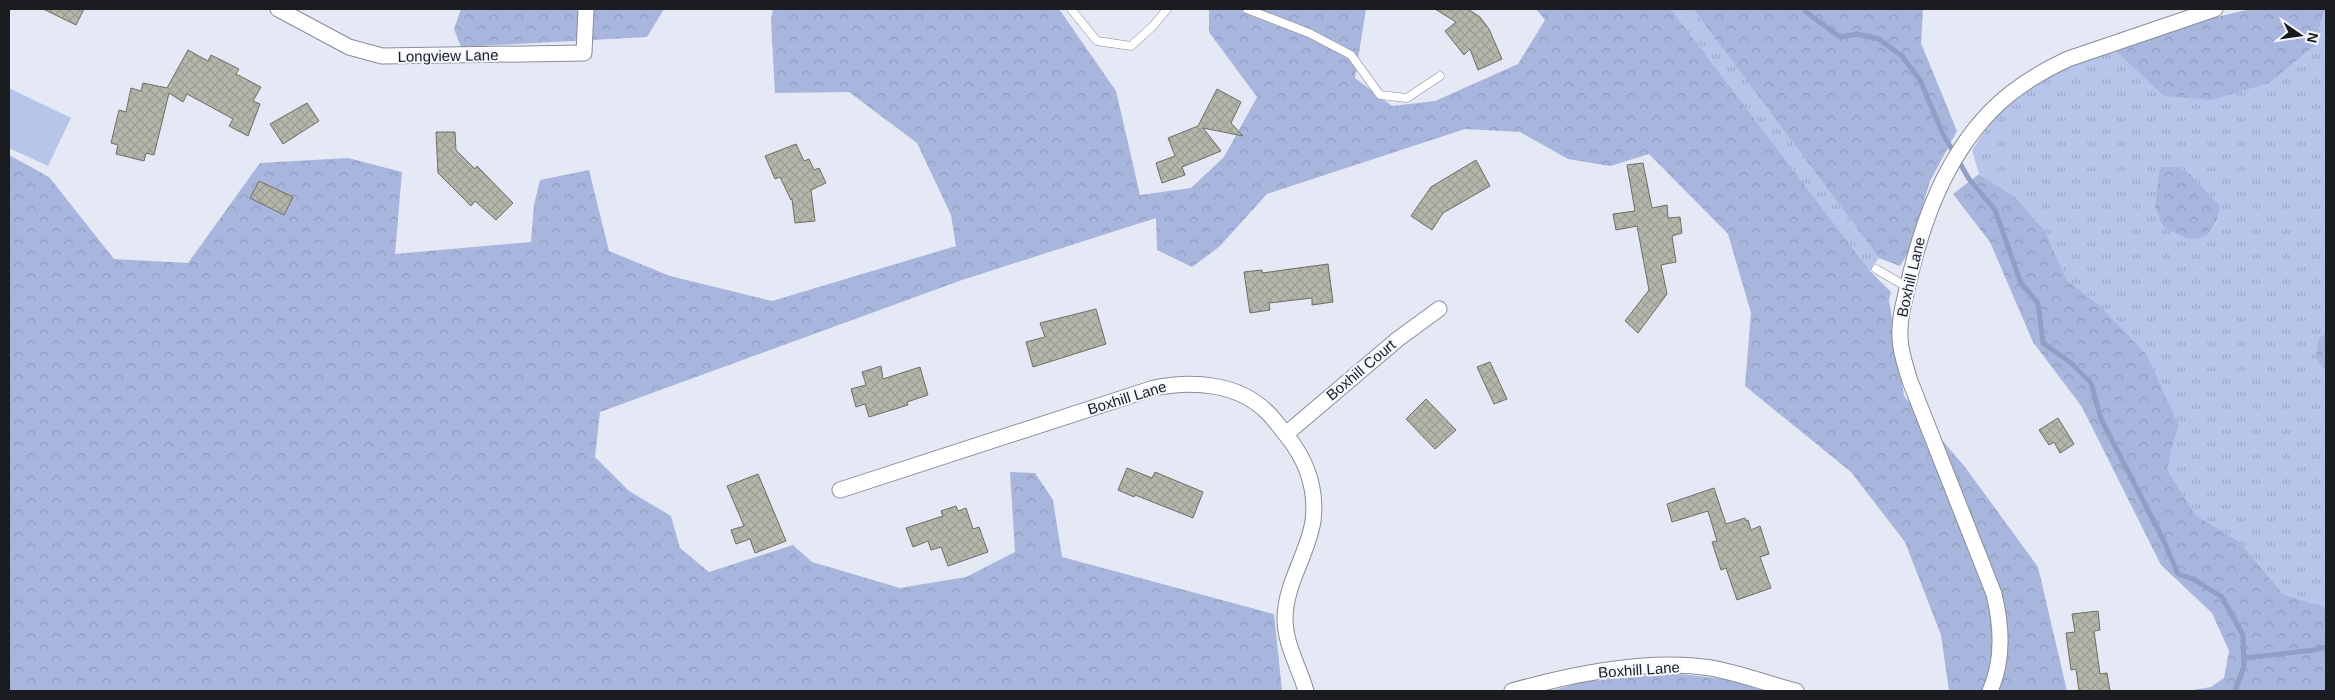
<svg xmlns="http://www.w3.org/2000/svg" width="2335" height="700" font-family="Helvetica,sans-serif">
	<defs>
		<pattern id="grass-tufts" width="24" height="20" patternUnits="userSpaceOnUse" patternTransform="scale(1.25)"><rect width="24" height="20" fill="#b7c5eb"/><path d="M3 7l-1-3M5 7V3M7 7l1-3M15 17l-1-3M17 17v-4M19 17l1-3" fill="none" stroke="#9da9c9"/></pattern>
		<pattern id="forest-crowns" width="20" height="18" patternUnits="userSpaceOnUse" patternTransform="scale(1.25)"><rect width="20" height="18" fill="#a8b6dd"/><path d="M2 6a3 3 0 1 1 6 0M12 15a3 3 0 1 1 6 0" fill="none" stroke="#909cbd"/></pattern>
		<pattern id="building-cross-hatch" width="8" height="8" patternUnits="userSpaceOnUse" patternTransform="scale(1.25)"><rect width="8" height="8" fill="#b5b6ab"/><path d="M0 0l8 8M0 8l8-8" fill="none" stroke="#9b9c93"/></pattern>
	</defs>
	<rect width="100%" height="100%" fill="#e5e9f5"/>
	<path fill="url(#grass-tufts)" fill-rule="evenodd" d="M 1671,9 L 1693,9 L 1879,258 L 1870,271 Z
		M 2325,9 L 2326,333 L 2319,338 L 2323,368 L 2326,369 L 2326,608 L 2324,608 L 2283,594 L 2239,541 L 2196,517 L 2168,471 L 2170,453 L 2179,426 L 2098,304 L 2067,280 L 2045,231 L 2015,197 L 1979,174 L 1972,150 L 1996,115 L 2040,80 L 2114,48 L 2314,46 ZM 2160,167 L 2179,167 L 2188,172 L 2220,207 C 2216,230 2213,235 2189,238 Z"/>
	<path fill="url(#forest-crowns)" d="M 461,9 L 664,9 L 647,37 L 461,47 L 454,29 Z
		M 773,9 L 1059,9 L 1116,91 L 1140,195 L 1191,188 L 1224,157 L 1257,97 L 1209,32 L 1209,9 L 1366,9 L 1355,78 L 1392,106 L 1435,101 L 1518,64 L 1545,20 L 1536,9 L 1671,9 L 1870,271 L 1891,292 L 1889,300 L 1904,396 L 1965,467 L 2038,567 L 2067,691 L 1949,691 L 1941,635 L 1905,542 L 1851,472 L 1745,386 L 1751,313 L 1728,234 L 1649,154 L 1610,166 L 1568,159 L 1520,132 L 1465,129 L 1267,194 L 1219,247 L 1192,267 L 1157,250 L 1156,218 L 962,280 L 600,412 L 595,457 L 629,491 L 671,516 L 680,548 L 709,572 L 793,545 L 812,562 L 900,588 L 966,577 L 1015,552 L 1010,472 L 1035,473 L 1053,500 L 1062,557 L 1274,614 L 1282,691 L 9,691 L 9,155 L 49,177 L 114,259 L 188,263 L 260,163 L 348,158 L 402,172 L 395,254 L 531,242 L 534,205 L 540,180 L 589,170 L 609,251 L 670,276 L 772,301 L 956,246 L 951,215 L 917,143 L 849,92 L 775,93 L 771,20 Z
		M 1693,9 L 1923,9 L 1921,43 L 1957,131 L 1930,181 L 1910,250 L 1900,266 L 1879,258 Z
		M 2251,9 L 2325,9 L 2314,46 L 2269,83 L 2211,100 L 2164,96 L 2114,49 L 2182,25 Z
		M 2160,167 L 2179,167 L 2188,172 L 2220,206 C 2218,223 2210,242 2189,238 C 2181,237 2171,230 2163,226 L 2155,207 Z
		M 1979,174 L 2015,197 L 2045,231 L 2067,280 L 2098,304 L 2146,354 L 2179,426 L 2170,453 L 2168,471 L 2196,516 L 2239,541 L 2283,594 L 2326,608 L 2326,691 L 2187,691 L 2211,687 L 2224,678 L 2229,651 L 2212,613 L 2161,565 L 2082,407 L 2033,342 L 1990,242 L 1953,194 Z
		M 2326,333 L 2326,369 L 2323,368 L 2316,358 L 2319,338 Z
		M 1671,673 L 1725,679 L 1765,691 L 1551,691 L 1582,682 Z"/>
	<path fill="#b7c5eb" d="M 9,88 L 71,118 L 48,166 L 9,148 Z"/>
	<g fill="none" stroke-linecap="round" stroke-linejoin="round">
		<path stroke="#919fc5" stroke-width="5" d="M 1805,9 L 1806,12 L 1840,37 L 1857,34 L 1879,39 L 1902,56 L 1920,80 L 1943,134 L 1969,179 L 1995,210 L 2021,283 L 2038,303 L 2043,343 L 2071,363 L 2091,383 L 2101,419 L 2164,541 L 2178,574 L 2195,580 L 2222,597 L 2243,635 L 2244,667 L 2235,691
			M 2244,658 L 2314,650 L 2326,647"/>
	</g>
	<path fill="url(#building-cross-hatch)" stroke="#6d6e64" d="M 43,9 L 84,9 L 76,25 Z
		M 1435,9 L 1468,9 L 1480,17 L 1489,29 L 1502,59 L 1478,70 L 1470,49 L 1464,55 L 1445,31 L 1456,22 Z
		M 188,50 L 208,61 L 211,55 L 239,69 L 236,74 L 261,87 L 253,101 L 260,104 L 248,136 L 229,126 L 233,119 L 187,94 L 183,102 L 169,93 L 154,155 L 146,153 L 144,161 L 116,154 L 118,145 L 111,143 L 119,110 L 126,112 L 131,88 L 141,91 L 143,83 L 167,88 Z
		M 1217,89 L 1241,102 L 1231,123 L 1243,136 L 1203,128 L 1221,151 L 1182,167 L 1185,175 L 1162,183 L 1156,163 L 1175,156 L 1168,138 L 1198,126 Z
		M 307,103 L 319,121 L 283,144 L 270,124 Z
		M 436,132 L 455,132 L 456,150 L 475,169 L 477,166 L 513,203 L 496,220 L 475,201 L 471,206 L 438,173 Z
		M 796,144 L 804,161 L 809,159 L 814,170 L 819,168 L 826,183 L 811,190 L 815,221 L 795,223 L 792,199 L 791,200 L 780,177 L 775,179 L 765,156 Z
		M 1476,160 L 1490,186 L 1443,213 L 1432,230 L 1411,216 L 1431,187 Z
		M 1643,163 L 1652,208 L 1667,205 L 1668,218 L 1680,217 L 1682,233 L 1672,236 L 1676,262 L 1661,265 L 1667,294 L 1638,333 L 1625,321 L 1649,290 L 1637,226 L 1616,230 L 1613,214 L 1635,211 L 1627,165 Z
		M 259,181 L 293,197 L 284,215 L 250,198 Z
		M 1328,264 L 1333,302 L 1312,305 L 1312,298 L 1269,303 L 1270,310 L 1250,313 L 1244,272 L 1262,270 L 1262,273 Z
		M 1096,309 L 1106,344 L 1033,367 L 1026,342 L 1045,337 L 1040,323 Z
		M 1490,362 L 1507,399 L 1494,404 L 1477,367 Z
		M 881,366 L 883,379 L 920,367 L 928,395 L 907,402 L 908,405 L 869,417 L 865,404 L 856,407 L 851,389 L 866,385 L 862,372 Z
		M 1426,399 L 1456,430 L 1435,449 L 1406,419 Z
		M 2058,418 L 2074,444 L 2060,453 L 2054,442 L 2049,445 L 2039,430 Z
		M 1127,468 L 1152,478 L 1155,472 L 1203,492 L 1193,518 L 1135,495 L 1134,497 L 1118,490 Z
		M 758,474 L 786,541 L 755,553 L 750,539 L 736,544 L 731,530 L 744,526 L 727,486 Z
		M 1714,488 L 1726,524 L 1745,518 L 1746,521 L 1748,520 L 1751,530 L 1760,526 L 1769,554 L 1760,557 L 1771,588 L 1737,600 L 1726,568 L 1721,570 L 1712,542 L 1717,541 L 1708,511 L 1672,522 L 1667,504 Z
		M 956,506 L 958,511 L 966,508 L 973,529 L 979,527 L 988,552 L 948,566 L 941,547 L 931,550 L 928,541 L 913,547 L 906,528 L 943,516 L 941,511 Z
		M 2098,611 L 2100,630 L 2094,631 L 2100,674 L 2107,673 L 2110,691 L 2079,691 L 2076,669 L 2071,670 L 2066,633 L 2075,632 L 2072,614 Z"/>
	<g fill="none" stroke-linecap="round" stroke-linejoin="round">
		<g stroke="#898d98" stroke-width="9">
			<path id="service" d="M 1071,9 L 1097,41 L 1131,46 L 1153,26 L 1167,9
				M 1247,9 L 1309,33 L 1351,55 L 1380,95 L 1407,98 L 1440,76
				M 1876,269 L 1907,287"/>
		</g>
		<g stroke="#898d98" stroke-width="17">
			<path id="minor" d="M 278,9 L 349,47 L 382,56 L 584,53 L 586,9
				M 1286,434 L 1398,339 L 1439,309
				M 840,490 L 1154,388 C 1192,380 1239,383 1268,413 C 1275,420 1281,429 1287,436 C 1307,461 1317,488 1313,521 C 1308,554 1285,584 1285,619 C 1285,644 1299,667 1306,691
				M 1512,691 C 1572,674 1649,658 1711,668 C 1739,673 1768,684 1796,691
				M 1990,691 C 2004,660 2002,627 1994,594 L 1910,381 C 1906,367 1900,352 1900,337 C 1899,319 1904,302 1908,285 C 1922,222 1945,159 1990,112 C 2012,89 2040,72 2068,59 L 2215,9"/>
		</g>
		<use href="#service" stroke="#fff" stroke-width="8"/>
		<use href="#minor" stroke="#fff" stroke-width="15"/>
	</g>
	<g text-anchor="middle" stroke-width="4" stroke-linejoin="round" paint-order="stroke">
		<g font-size="15" fill="#1a1c20" stroke="#f4f7fe">
			<text transform="translate(448 56) rotate(-1)" y="5">Longview Lane</text>
			<text transform="translate(1911 277) rotate(-77)" y="5">Boxhill Lane</text>
			<text transform="translate(1361 370) rotate(-40)" y="5">Boxhill Court</text>
			<text transform="translate(1127 398) rotate(-17)" y="5">Boxhill Lane</text>
			<text transform="translate(1639 670) rotate(-4)" y="5">Boxhill Lane</text>
		</g>
	</g>
	<rect width="2335" height="700" fill="none" stroke="#1a1c20" stroke-width="20"/>
	<g transform="translate(2300 35) rotate(103)" stroke="#f4f7fe" stroke-width="4" paint-order="stroke">
	<path d="M0-4L9 19L0 12L-9 19Z" fill="#1a1c20"/>
	<text y="-8" font-size="14" font-weight="bold" text-anchor="middle" fill="#1a1c20">N</text>
	</g>
</svg>
